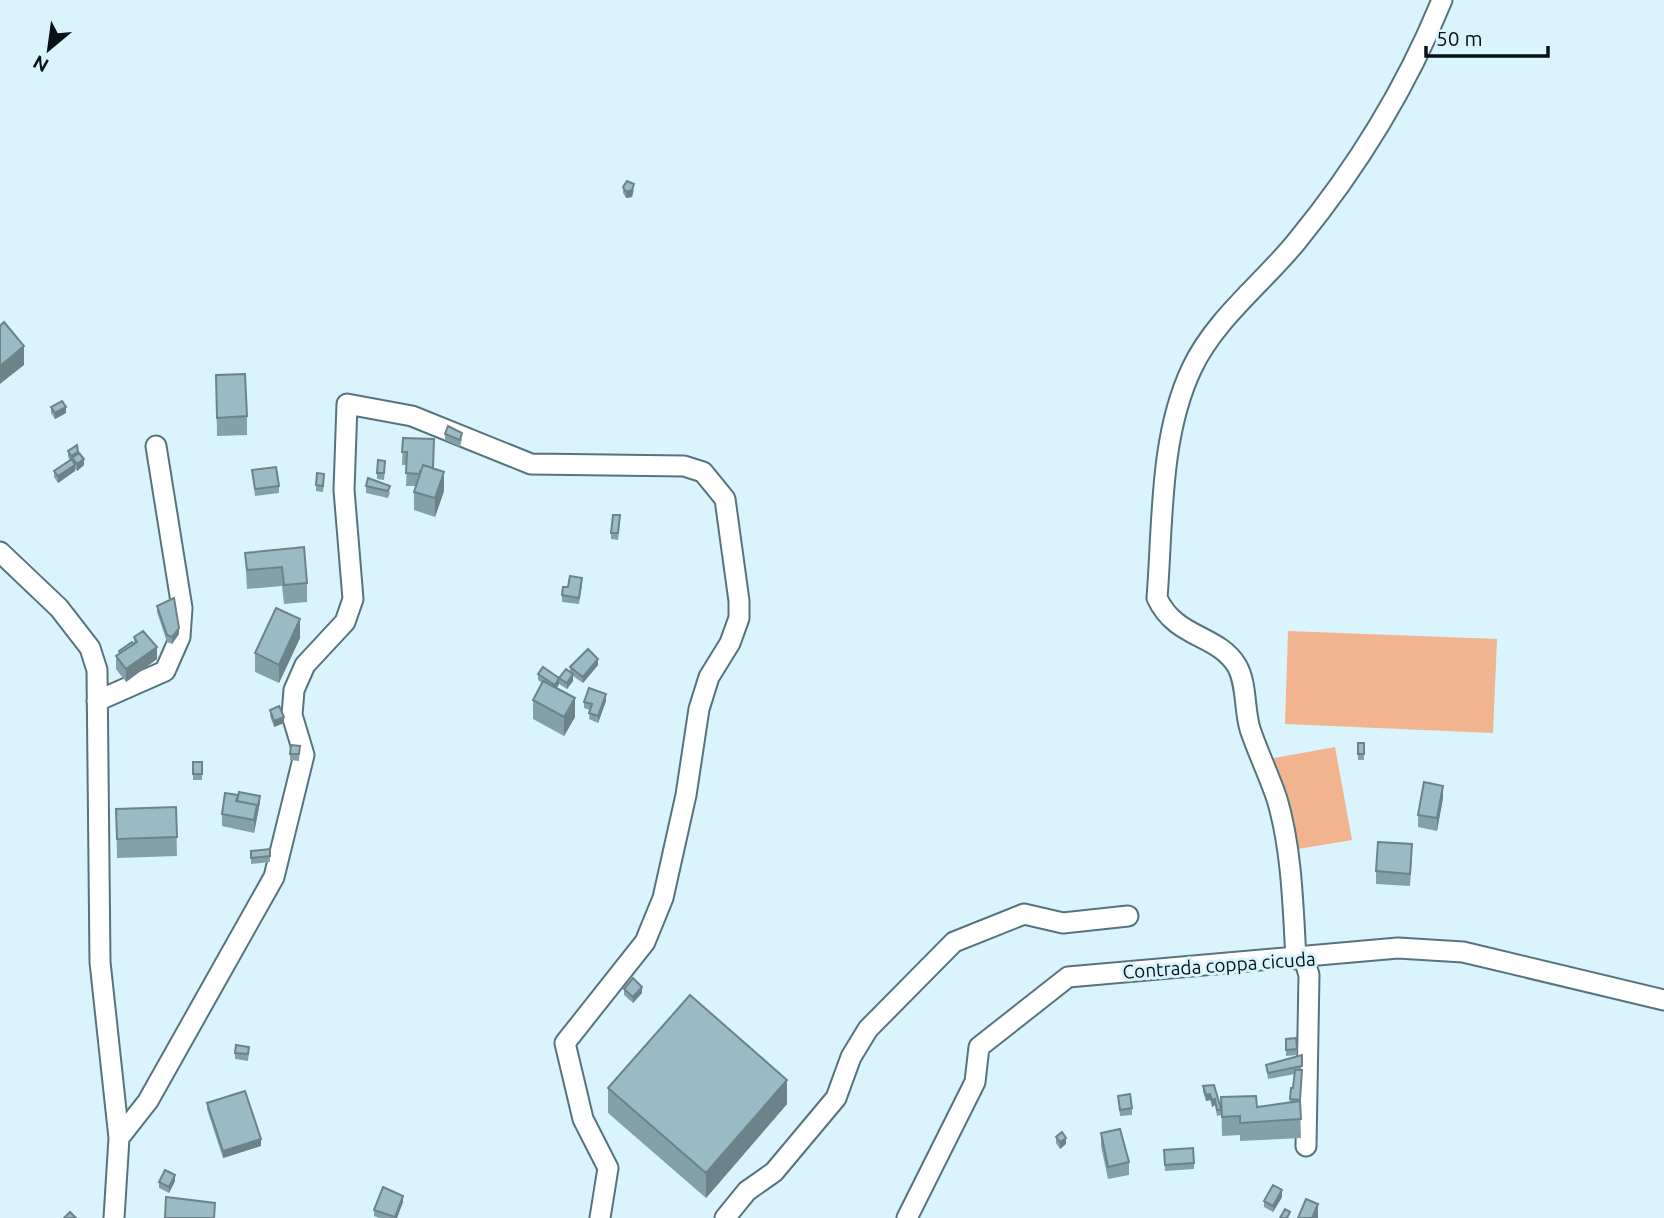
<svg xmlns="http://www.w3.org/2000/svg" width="1664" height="1218" font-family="Ubuntu,sans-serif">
	<rect width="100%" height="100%" fill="#d9f4fd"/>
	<path fill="#f2b48f" d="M 1288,631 L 1497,639 L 1493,733 L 1285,724 Z
		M 1335,747 L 1352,840 L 1292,850 L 1274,758 Z"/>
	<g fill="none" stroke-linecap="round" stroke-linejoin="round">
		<g stroke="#56747e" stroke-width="23">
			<path id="minor" d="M 0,552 L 59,608 L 90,648 L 97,670 L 100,962 L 119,1138 L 114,1218
				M 97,701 L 165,671 L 180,637 L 182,608 L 156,446
				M 1296,959 C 1293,907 1292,850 1277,799 C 1269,775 1258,753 1250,729 C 1244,709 1247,684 1237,666 C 1218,634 1176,639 1157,598 C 1163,524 1159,437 1192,368 C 1215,319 1264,282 1297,241 C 1356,169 1407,86 1442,0
				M 1304,959 L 1309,975 L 1306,1146
				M 119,1138 L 148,1101 L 274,877 L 304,755 L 292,715 L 294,690 L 305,665 L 345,622 L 353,599 L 344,490 L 347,404 L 412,416 L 531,464 L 684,466 L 703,472 L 725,499 L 739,601 L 739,618 L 730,643 L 709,677 L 699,709 L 686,795 L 663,898 L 645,942 L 565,1043 L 583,1119 L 608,1168 L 600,1218
				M 725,1218 L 747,1191 L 774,1172 L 836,1098 L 851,1057 L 868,1029 L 954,942 L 1024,914 L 1063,923 L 1128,916
				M 907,1218 L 975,1082 L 979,1047 L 1068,977 L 1398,948 L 1463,952 L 1664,1000"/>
		</g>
		<use href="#minor" stroke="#fff" stroke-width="19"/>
	</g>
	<path fill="#84a1a9" d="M 623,187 L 634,190 L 632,197 L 626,198 L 623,193 Z
		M 216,375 L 247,416 L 247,435 L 217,436 Z
		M 51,407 L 66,413 L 55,419 L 51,413 Z
		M 445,434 L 462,439 L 460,447 L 445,440 Z
		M 403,438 L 433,469 L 444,491 L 435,517 L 414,510 L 414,492 L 416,486 L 406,486 L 407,465 L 402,465 Z
		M 68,451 L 78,453 L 84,465 L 77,471 L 75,469 L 75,471 L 58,483 L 54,477 L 54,471 L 70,460 L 68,457 Z
		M 385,467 L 384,480 L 377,479 L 377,473 Z
		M 252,470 L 279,486 L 279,493 L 255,496 Z
		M 324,480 L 323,492 L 316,491 L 316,485 Z
		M 366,486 L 390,492 L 388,498 L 366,493 Z
		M 620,522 L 618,540 L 611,539 L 611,533 Z
		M 304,547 L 307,583 L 307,602 L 284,604 L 282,586 L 247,589 L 245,553 Z
		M 582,585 L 579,604 L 562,602 L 562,595 L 568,587 Z
		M 157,606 L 179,634 L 172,644 L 167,642 L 157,612 Z
		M 134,637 L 157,659 L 126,682 L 116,669 L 116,656 L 119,654 L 119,651 L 134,644 Z
		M 300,638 L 279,683 L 255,672 L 255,653 Z
		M 598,665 L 583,683 L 573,676 L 573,681 L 567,689 L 559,684 L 557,688 L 575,717 L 564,736 L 533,719 L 533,700 L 542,683 L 538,680 L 538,674 L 559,678 L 570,672 L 570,667 Z
		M 606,701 L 598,723 L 589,719 L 590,710 L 584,708 L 584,702 Z
		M 270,710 L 284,723 L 274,727 L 270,716 Z
		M 1358,743 L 1364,743 L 1364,760 L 1358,760 Z
		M 300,746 L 299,761 L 290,760 L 290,754 Z
		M 193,762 L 202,762 L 202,780 L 193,780 Z
		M 1443,798 L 1437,831 L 1418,827 L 1418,815 Z
		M 238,801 L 260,802 L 254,833 L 222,826 L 222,814 Z
		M 176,807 L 177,856 L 117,858 L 116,809 Z
		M 270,849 L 270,862 L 251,864 L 251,851 Z
		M 1412,857 L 1410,886 L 1376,884 L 1376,871 Z
		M 624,989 L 642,993 L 633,1003 L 624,995 Z
		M 1296,1038 L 1297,1055 L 1286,1056 L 1286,1039 Z
		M 235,1053 L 249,1053 L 248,1061 L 235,1059 Z
		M 1302,1055 L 1300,1103 L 1301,1138 L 1240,1141 L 1240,1135 L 1222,1136 L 1221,1097 L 1257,1107 L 1290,1102 L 1291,1088 L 1293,1088 L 1295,1074 L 1268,1079 L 1266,1065 Z
		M 1203,1086 L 1221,1109 L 1221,1115 L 1217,1116 L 1215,1105 L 1212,1107 L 1210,1100 L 1206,1101 L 1203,1092 Z
		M 608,1088 L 787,1104 L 706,1198 L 608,1113 Z
		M 1118,1096 L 1132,1108 L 1132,1115 L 1120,1116 Z
		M 207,1103 L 261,1146 L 223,1158 L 207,1109 Z
		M 1101,1133 L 1129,1162 L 1129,1175 L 1108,1179 L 1101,1146 Z
		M 1056,1137 L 1066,1144 L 1060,1149 L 1056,1143 Z
		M 1164,1150 L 1194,1163 L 1194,1169 L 1165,1171 Z
		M 175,1181 L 169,1193 L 159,1188 L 159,1182 Z
		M 1282,1197 L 1273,1212 L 1264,1207 L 1264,1201 Z
		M 403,1202 L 397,1218 L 379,1218 L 374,1216 L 374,1210 Z"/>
	<path fill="#6c838a" d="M 634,184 L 632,197 L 626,198 L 626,192 Z
		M 24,346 L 24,365 L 0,384 L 0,366 Z
		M 66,407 L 66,413 L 55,419 L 55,413 Z
		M 84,459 L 84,465 L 77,471 L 77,464 Z
		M 75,465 L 75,471 L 58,483 L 58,476 Z
		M 444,472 L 444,491 L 435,517 L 435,498 Z
		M 300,619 L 300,638 L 279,683 L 279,665 Z
		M 179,628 L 179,634 L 172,644 L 172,637 Z
		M 157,647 L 157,659 L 126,682 L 126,669 Z
		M 598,659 L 598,665 L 583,683 L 583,677 Z
		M 573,674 L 573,681 L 567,689 L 567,683 Z
		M 559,678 L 559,684 L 555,691 L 555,685 Z
		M 606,694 L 606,701 L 598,723 L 598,716 Z
		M 575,698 L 575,717 L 564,736 L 564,717 Z
		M 284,717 L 284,723 L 274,727 L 274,721 Z
		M 1443,786 L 1443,798 L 1437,831 L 1437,818 Z
		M 260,796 L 260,802 L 254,833 L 254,820 Z
		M 642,987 L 642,993 L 633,1003 L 633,997 Z
		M 787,1080 L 787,1104 L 706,1198 L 706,1173 Z
		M 1210,1094 L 1210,1100 L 1206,1101 L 1206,1095 Z
		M 1215,1099 L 1215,1105 L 1212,1107 L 1212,1100 Z
		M 1066,1138 L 1066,1144 L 1060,1149 L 1060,1142 Z
		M 261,1139 L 261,1146 L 223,1158 L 223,1151 Z
		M 175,1175 L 175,1181 L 169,1193 L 169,1187 Z
		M 1282,1190 L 1282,1197 L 1273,1212 L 1273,1206 Z
		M 403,1196 L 403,1202 L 397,1218 L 395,1218 Z
		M 1318,1204 L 1318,1218 L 1312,1218 Z"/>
	<path fill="#9abbc5" stroke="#6c838a" stroke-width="2" d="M 627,181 L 634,184 L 632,190 L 626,192 L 623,187 Z
		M 4,322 L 24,346 L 0,366 L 0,326 Z
		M 245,374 L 247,416 L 217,418 L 216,375 Z
		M 62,401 L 66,407 L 55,413 L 51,407 Z
		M 448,426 L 462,433 L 460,440 L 445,434 Z
		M 403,438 L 434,439 L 433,468 L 423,465 L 421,471 L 420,471 L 420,474 L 406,473 L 407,452 L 402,452 Z
		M 77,445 L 78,452 L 71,456 L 68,451 Z
		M 79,453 L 84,459 L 77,464 L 72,458 Z
		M 72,459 L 75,465 L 58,476 L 54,471 Z
		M 378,460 L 385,461 L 384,473 L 377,473 Z
		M 423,465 L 444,472 L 435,498 L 414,492 Z
		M 276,467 L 279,486 L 255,489 L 252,470 Z
		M 317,473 L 324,474 L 323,486 L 316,485 Z
		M 368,478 L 390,486 L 388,491 L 366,486 Z
		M 613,515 L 620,515 L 618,533 L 611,533 Z
		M 304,547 L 307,583 L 284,585 L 282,567 L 247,570 L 245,553 Z
		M 570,576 L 582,578 L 579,598 L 562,595 L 563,587 L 568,587 Z
		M 174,598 L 179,628 L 172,637 L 167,635 L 157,606 Z
		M 276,608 L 300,619 L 279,665 L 255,653 Z
		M 143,631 L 157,647 L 126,669 L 116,656 L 137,642 L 134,637 Z
		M 132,642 L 134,644 L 120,653 L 119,651 Z
		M 588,649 L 598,659 L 583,677 L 570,667 Z
		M 543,667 L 559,678 L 555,685 L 538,674 Z
		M 566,669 L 573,674 L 567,683 L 559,678 Z
		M 543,681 L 575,698 L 564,717 L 533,700 Z
		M 589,688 L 606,694 L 598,716 L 589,713 L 592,704 L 584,702 Z
		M 279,706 L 284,717 L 274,721 L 270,710 Z
		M 1358,743 L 1364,743 L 1364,754 L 1358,754 Z
		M 291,745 L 300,746 L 299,754 L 290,754 Z
		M 193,762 L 202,762 L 202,774 L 193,774 Z
		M 1424,782 L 1443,786 L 1437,818 L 1418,815 Z
		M 239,792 L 260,796 L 257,811 L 257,805 L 237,801 Z
		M 225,793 L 238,795 L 236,801 L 257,805 L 254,820 L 222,814 Z
		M 176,807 L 177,837 L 117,839 L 116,809 Z
		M 1378,842 L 1412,844 L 1410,874 L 1376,871 Z
		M 270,849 L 270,856 L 251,858 L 251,851 Z
		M 633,978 L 642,987 L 633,997 L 624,989 Z
		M 690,995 L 787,1080 L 706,1173 L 608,1088 Z
		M 1296,1038 L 1297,1049 L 1286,1050 L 1286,1039 Z
		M 236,1045 L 249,1047 L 248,1054 L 235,1053 Z
		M 1302,1055 L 1302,1066 L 1268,1073 L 1266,1065 Z
		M 1295,1070 L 1302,1070 L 1300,1100 L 1290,1099 L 1291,1088 L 1293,1088 Z
		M 1214,1085 L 1221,1109 L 1217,1110 L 1215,1099 L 1212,1100 L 1210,1094 L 1206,1095 L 1203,1086 Z
		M 245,1091 L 261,1139 L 223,1151 L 207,1103 Z
		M 1130,1094 L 1132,1108 L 1120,1110 L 1118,1096 Z
		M 1256,1096 L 1257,1107 L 1300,1101 L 1301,1119 L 1240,1123 L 1240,1116 L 1222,1117 L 1221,1097 Z
		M 1120,1129 L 1129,1162 L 1108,1167 L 1101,1133 Z
		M 1062,1132 L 1066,1138 L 1060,1142 L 1056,1137 Z
		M 1193,1148 L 1194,1163 L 1165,1165 L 1164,1150 Z
		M 165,1170 L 175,1175 L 169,1187 L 159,1182 Z
		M 1273,1185 L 1282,1190 L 1273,1206 L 1264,1201 Z
		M 383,1187 L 403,1196 L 395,1217 L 374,1210 Z
		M 166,1197 L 215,1203 L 214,1218 L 165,1218 Z
		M 1306,1199 L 1318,1204 L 1312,1218 L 1298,1218 Z
		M 1285,1209 L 1290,1212 L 1287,1218 L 1280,1218 Z
		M 70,1212 L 76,1218 L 64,1218 Z"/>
	<g text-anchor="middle" stroke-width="6" stroke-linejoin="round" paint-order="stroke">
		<g font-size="19" fill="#061216" stroke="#d9f4fd">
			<text transform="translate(1219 965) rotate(-4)" y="7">Contrada coppa cicuda</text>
		</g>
	</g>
	<g transform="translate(49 49) rotate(209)" stroke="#d9f4fd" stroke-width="5" paint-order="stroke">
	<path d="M0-5L12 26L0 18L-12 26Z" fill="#061216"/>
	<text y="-10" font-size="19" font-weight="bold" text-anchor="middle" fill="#061216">N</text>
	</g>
	<path d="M1426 46v10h122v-10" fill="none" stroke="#061216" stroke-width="3.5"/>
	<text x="1436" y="46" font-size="21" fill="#061216" stroke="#d9f4fd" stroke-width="5" paint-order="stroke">50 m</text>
</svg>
